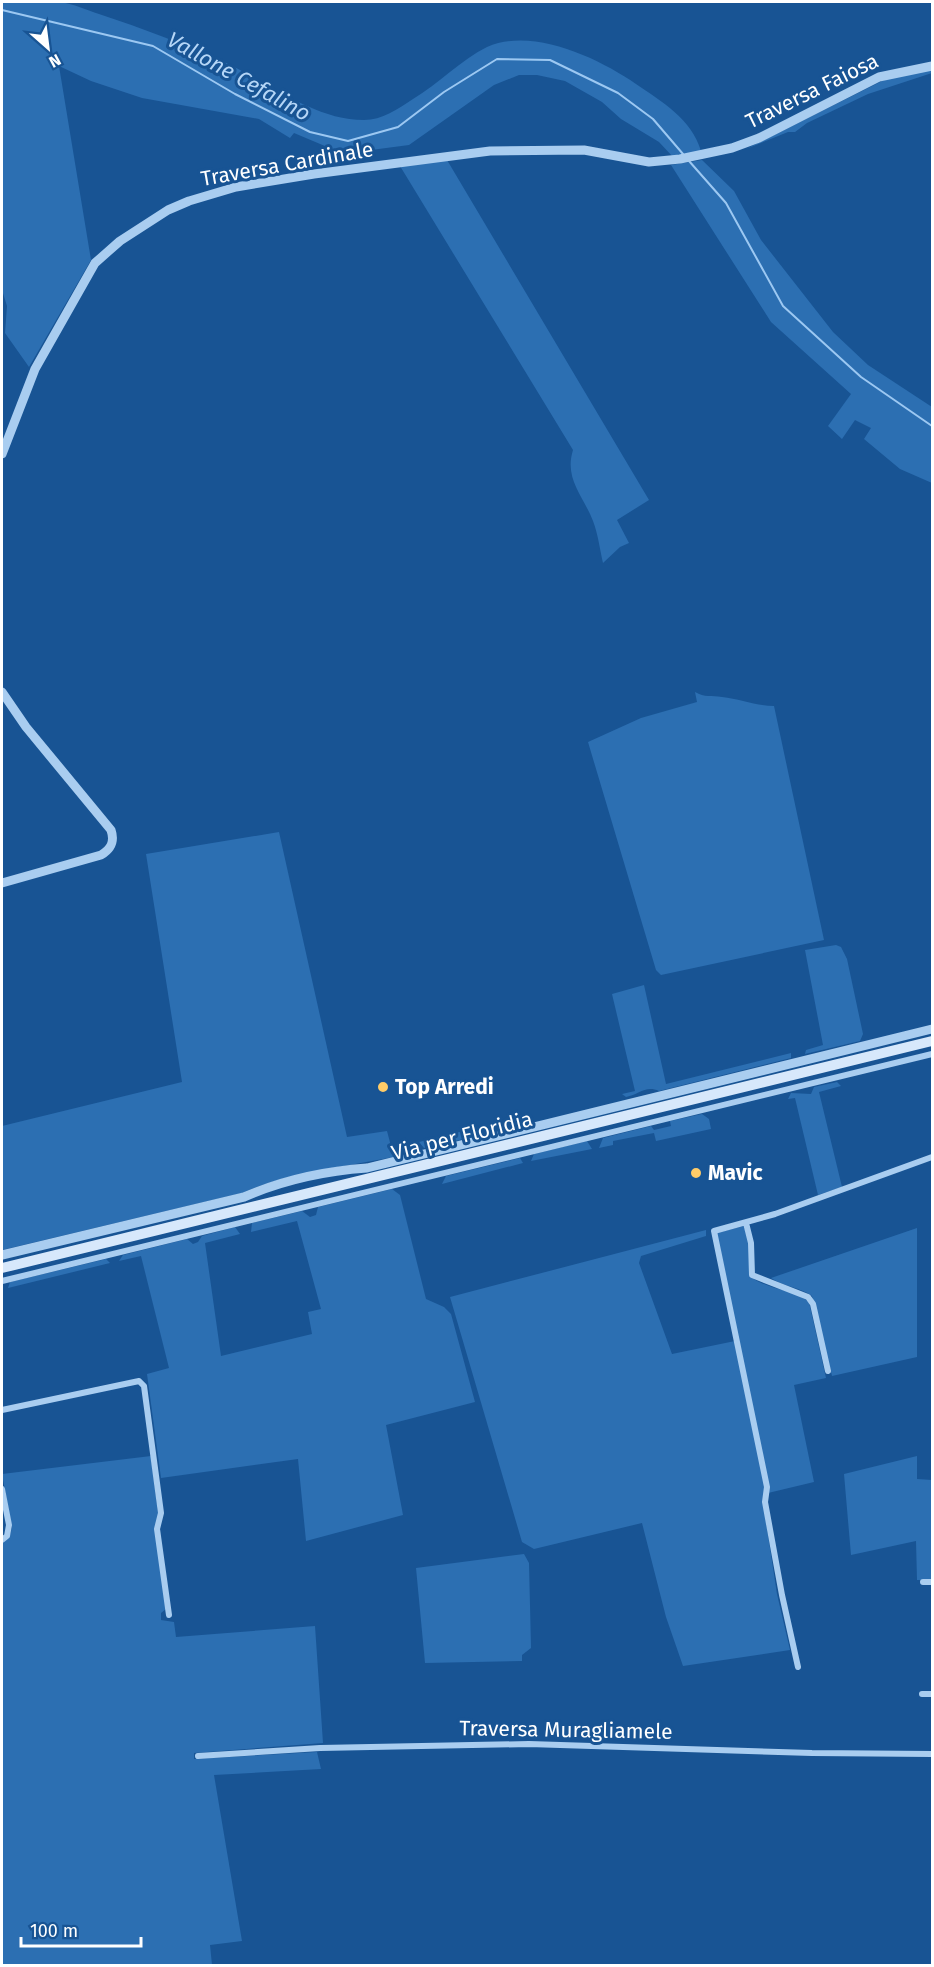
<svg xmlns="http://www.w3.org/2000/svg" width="934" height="1967" font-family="'Fira Sans',sans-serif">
	<rect width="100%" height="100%" fill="#185494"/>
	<path fill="#2c6fb2" d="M 2,2 C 20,2 42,0 61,2 C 73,4 87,10 99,14 C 142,28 186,45 226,63 C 270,83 314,120 364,120 C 382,120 398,109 413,99 C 438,84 461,60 487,47 C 533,27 598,58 636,84 C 661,101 692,119 701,151 L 673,157 L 659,142 L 621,119 L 602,102 L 565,81 L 537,75 L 519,75 L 494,85 L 409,145 L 371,150 L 332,149 L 294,133 L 290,138 L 259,119 L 142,98 L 91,81 L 59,66 L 91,260 L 29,367 L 5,333 L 7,306 L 2,290 Z
		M 932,70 L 932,73 L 868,94 L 807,123 L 795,132 L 788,132 L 746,149 L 890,77 Z
		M 447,160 L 649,500 L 617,520 L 629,543 L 620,547 L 603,563 C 600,550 598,534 593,521 C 583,495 564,479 573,450 L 400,166 Z
		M 702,160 L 734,191 L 761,240 L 833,332 L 868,365 L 932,407 L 932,483 L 900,469 L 864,439 L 871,428 L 855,420 L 842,439 L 828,426 L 851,394 L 771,322 L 671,165 Z
		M 695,692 C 705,698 711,695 722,697 C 740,699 756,706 774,706 L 824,940 L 661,975 L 656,970 L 588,742 L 641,718 L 697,702 Z
		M 279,832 L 347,1137 L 387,1131 L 392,1150 L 401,1147 L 406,1154 C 351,1167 294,1170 242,1193 L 2,1250 L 2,1126 L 182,1082 L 146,854 Z
		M 836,945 L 841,947 L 847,959 L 863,1034 L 860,1041 L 805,1054 L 806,1050 L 823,1045 L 805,950 Z
		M 644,985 L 666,1084 L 791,1053 L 791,1058 L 659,1091 C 645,1085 639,1095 626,1097 L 622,1094 L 635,1091 L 612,994 Z
		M 837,1082 L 841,1086 L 819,1092 L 842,1187 L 818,1195 L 795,1098 L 788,1099 L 791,1093 L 811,1094 L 814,1087 Z
		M 702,1114 L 709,1119 L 711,1129 L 656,1141 L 654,1133 L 613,1141 L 613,1145 L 599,1148 L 603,1138 L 651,1126 L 654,1130 L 671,1126 L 670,1121 Z
		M 480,1127 L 477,1136 L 424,1148 L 419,1142 Z
		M 587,1141 L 592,1149 L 531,1161 L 534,1154 Z
		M 520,1158 L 523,1163 L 442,1184 L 446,1176 Z
		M 392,1189 L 400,1195 L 426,1299 L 444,1307 L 451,1314 L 475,1402 L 386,1425 L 403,1515 L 306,1541 L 298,1459 L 161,1478 L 147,1374 L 169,1368 L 141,1256 L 119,1261 L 123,1255 L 187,1239 L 193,1244 L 198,1242 L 202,1236 L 235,1227 L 240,1234 L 205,1243 L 221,1356 L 312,1334 L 308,1312 L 321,1309 L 297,1221 L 251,1232 L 252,1223 L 302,1211 L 310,1217 L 316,1215 L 318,1207 Z
		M 744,1226 L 749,1244 L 750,1276 C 766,1290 794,1289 809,1302 L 826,1378 L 794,1385 L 814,1482 L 768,1493 L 716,1233 Z
		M 917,1228 L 917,1357 L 832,1376 L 812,1296 C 800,1287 784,1287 771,1278 Z
		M 706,1230 L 706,1236 L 641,1256 L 639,1263 L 672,1354 L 735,1341 L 765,1488 L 763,1502 L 777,1594 L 790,1650 L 683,1666 L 666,1617 L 642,1523 L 534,1549 L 522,1542 L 450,1297 Z
		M 106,1259 L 110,1263 L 8,1288 L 10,1282 Z
		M 151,1456 L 158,1513 L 166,1609 L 161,1613 L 161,1620 L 174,1622 L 176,1637 L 315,1626 L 323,1743 L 194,1753 L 194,1759 L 317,1752 L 321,1769 L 214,1775 L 242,1941 L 210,1945 L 212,1965 L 2,1965 L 2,1542 L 9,1538 L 12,1528 L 2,1474 Z
		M 917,1456 L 917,1479 L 932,1480 L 932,1580 L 917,1580 L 916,1541 L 851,1555 L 844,1474 Z
		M 524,1554 L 529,1563 L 531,1648 L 522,1655 L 522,1661 L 425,1663 L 416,1568 Z"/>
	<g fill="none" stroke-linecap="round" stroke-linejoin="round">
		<path stroke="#9cc8f2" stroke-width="2" d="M 2,10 L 153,46 L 235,94 L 310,132 L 348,141 L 398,127 L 444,92 L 497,59 L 550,60 L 618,93 L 653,119 L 683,154
			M 689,161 L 726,203 L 783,306 L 861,377 L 932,426"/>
		<path stroke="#a9cdf0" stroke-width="6" d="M 746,1223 L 751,1243 L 752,1275 L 808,1297 L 813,1304 L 828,1371
			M 2,1281 L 932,1054
			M 2,1410 L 139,1381 L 144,1386 L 161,1513 L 157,1529 L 169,1615
			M 2,1489 L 9,1525 L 7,1536 L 2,1540
			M 923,1582 L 932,1582
			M 798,1667 L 782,1595 L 765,1502 L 767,1487 L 714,1231 L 775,1214 L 932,1157
			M 922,1694 L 932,1694
			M 198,1756 L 320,1748 L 529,1744 L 812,1753 L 932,1754"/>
		<path stroke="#a9cdf0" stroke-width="9" d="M 2,454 L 35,369 L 95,263 L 120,241 L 168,210 L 189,201 L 236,187 L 314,174 L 490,151 L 584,150 L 649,162 L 680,159 L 732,148 L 759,138 L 879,77 L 932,66
			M 2,692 L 26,727 L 111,830 C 115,842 111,849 101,855 L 2,883
			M 2,1255 L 244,1197 C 283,1180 325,1171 367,1168 L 932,1029"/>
		<path stroke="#d7e8fb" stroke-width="10" d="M 2,1268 L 932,1041"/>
	</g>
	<g fill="#ffcc68" stroke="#185494" stroke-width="2">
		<circle cx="383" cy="1087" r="6"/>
		<circle cx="696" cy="1173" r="6"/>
	</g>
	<g text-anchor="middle" stroke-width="6" stroke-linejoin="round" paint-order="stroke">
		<g font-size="21" fill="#fff" stroke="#185494">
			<text transform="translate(812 91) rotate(-26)" y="7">Traversa Faiosa</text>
			<text transform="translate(287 164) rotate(-10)" y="7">Traversa Cardinale</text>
			<text transform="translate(462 1136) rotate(-14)" y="7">Via per Floridia</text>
			<text transform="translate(566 1730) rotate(1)" y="7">Traversa Muragliamele</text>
		</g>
		<g font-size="21" font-weight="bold" fill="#fff" stroke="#185494" text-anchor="start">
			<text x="395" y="1094">Top Arredi</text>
			<text x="708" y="1180">Mavic</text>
		</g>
		<g font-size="22" font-style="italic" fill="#b5d6f7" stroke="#185494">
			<text transform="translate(239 76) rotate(29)" y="8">Vallone Cefalino</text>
		</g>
	</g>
	<rect width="934" height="1967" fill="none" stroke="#ffffff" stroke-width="6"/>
	<g transform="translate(48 48) rotate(152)" stroke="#185494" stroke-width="4.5" paint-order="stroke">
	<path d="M0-4.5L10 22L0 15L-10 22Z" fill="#ffffff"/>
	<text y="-9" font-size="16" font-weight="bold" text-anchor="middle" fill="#ffffff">N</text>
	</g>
	<path d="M21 1937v9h120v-9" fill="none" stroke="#ffffff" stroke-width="3"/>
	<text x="30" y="1937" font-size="18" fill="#ffffff" stroke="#185494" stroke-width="4.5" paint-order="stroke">100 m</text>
</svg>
